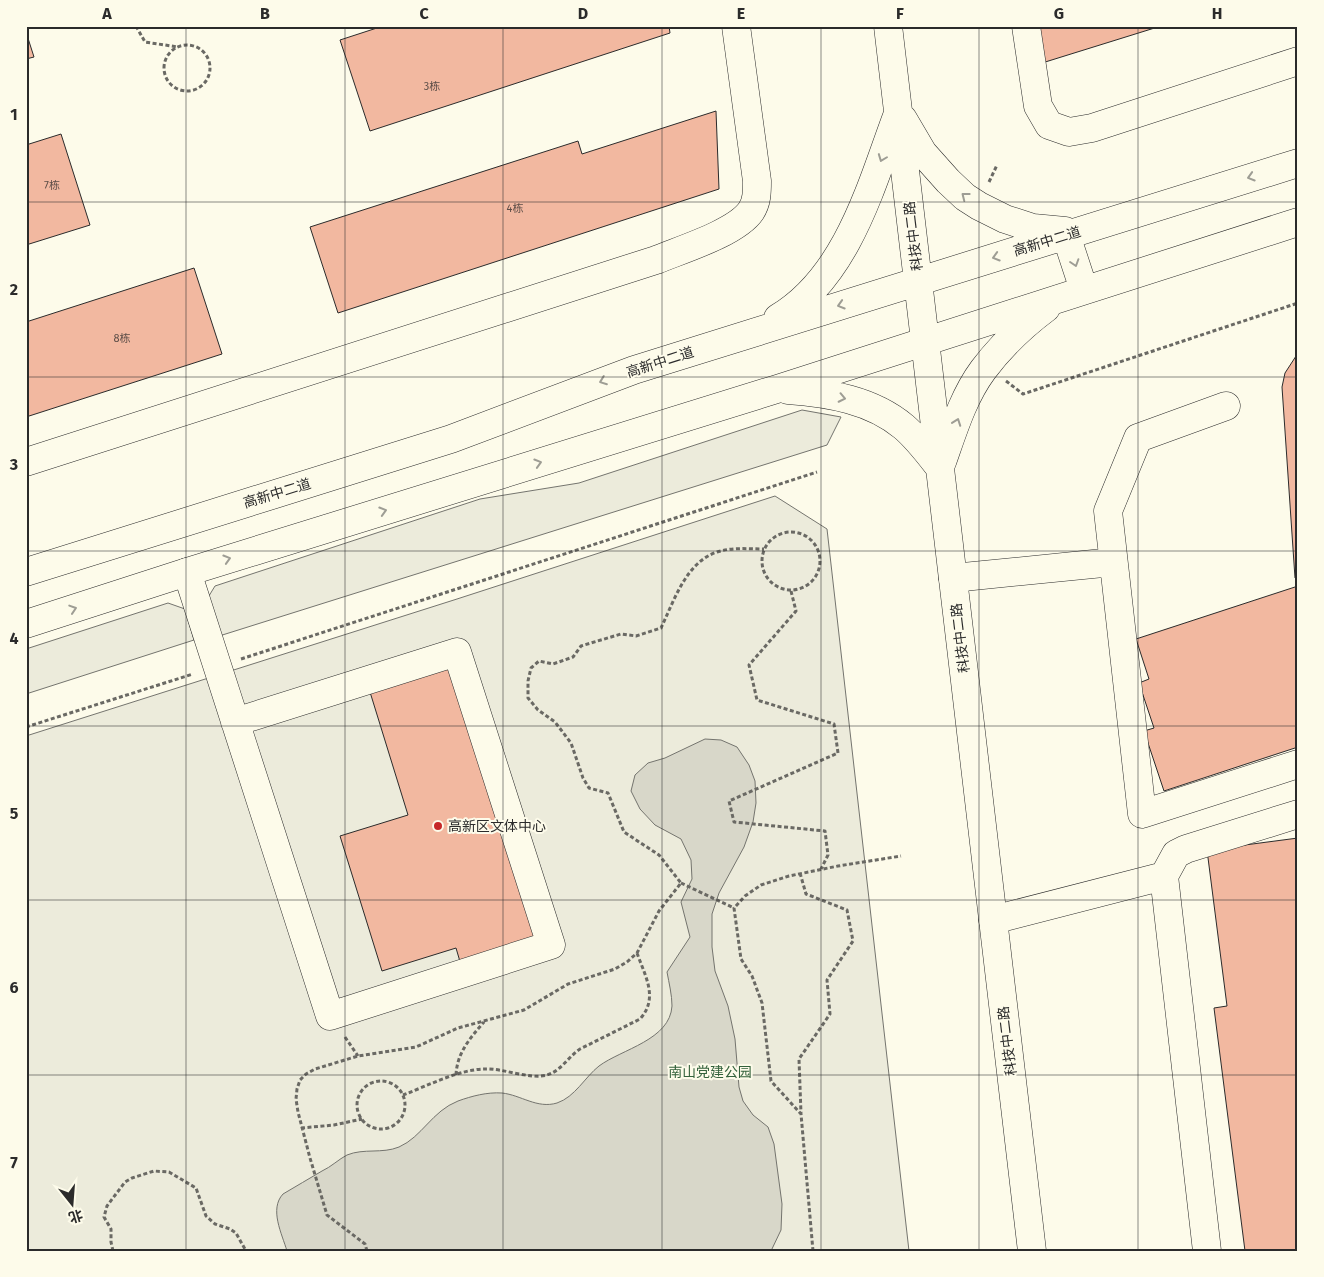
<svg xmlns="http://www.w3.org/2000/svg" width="1324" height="1277" font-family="'Fira Sans','Noto Sans SC',sans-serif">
	<rect width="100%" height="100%" fill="#fdfbea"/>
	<path fill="#ecebdb" stroke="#74746e" d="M 802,410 L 841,417 L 827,445 L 216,637 L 204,604 L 215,586 L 480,499 L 579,483 Z
		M 775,496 L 827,529 L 909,1251 L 26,1251 L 26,736 L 457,599 Z
		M 168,603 L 185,609 L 194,640 L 26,694 L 26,649 Z"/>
	<path fill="#d8d7c9" stroke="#74746e" d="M 705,739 L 721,740 L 737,747 L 749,765 L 755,781 L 756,803 L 753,822 L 744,847 L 719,893 L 712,914 L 712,947 L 715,971 L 728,1006 L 735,1039 L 739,1087 L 743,1101 L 753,1115 L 768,1127 L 774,1144 L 782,1204 L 781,1230 L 771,1251 L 287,1251 C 282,1234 269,1209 283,1194 C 296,1186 309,1179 322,1171 C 331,1167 339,1159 347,1155 C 364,1148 382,1154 399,1147 C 422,1137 432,1111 458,1101 C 472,1096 487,1092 502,1093 C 521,1095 537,1109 557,1103 C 575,1097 585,1077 599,1066 C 622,1049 670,1040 672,1006 C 672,995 669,983 667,972 L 690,937 L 681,902 L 692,879 L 691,860 L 681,839 L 655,825 L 640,809 L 631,791 L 635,775 L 648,763 L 665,758 Z"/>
	<path fill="#f2b8a0" stroke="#2b2b2b" d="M 383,26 L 669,26 L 670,33 L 370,131 L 340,40 Z
		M 1040,26 L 1161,26 L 1042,63 Z
		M 26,32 L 34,57 L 26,59 Z
		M 716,111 L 719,189 L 338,313 L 310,227 L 578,141 L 582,154 Z
		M 61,134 L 90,225 L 26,245 L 26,145 Z
		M 194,268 L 222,354 L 26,417 L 26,322 Z
		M 1298,353 L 1298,578 L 1295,578 L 1282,387 L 1285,373 Z
		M 1298,586 L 1298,747 L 1164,791 L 1144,731 L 1154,728 L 1139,683 L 1149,679 L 1136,639 Z
		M 453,666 L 538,940 L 461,965 L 456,948 L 382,971 L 340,836 L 408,815 L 370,692 Z
		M 1298,838 L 1298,1251 L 1245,1251 L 1214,1008 L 1227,1006 L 1207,850 Z"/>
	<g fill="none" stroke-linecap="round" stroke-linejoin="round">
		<g stroke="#2b2b2b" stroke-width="29">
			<path id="minor" d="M 1026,26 L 1038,106 L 1049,125 L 1069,132 L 1092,128 L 1298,61
				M 1226,406 L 1138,438 L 1108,511 L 1142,814 L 1298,764
				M 26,462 L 656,260 C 680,250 736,233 751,211 C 757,202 757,192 757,181 L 736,26
				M 187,572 L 330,1016 L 551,945 L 457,652 L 235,722
				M 953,578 L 1113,562
				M 993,920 L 1164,876
				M 1207,1251 L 1164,876 L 1176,854 L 1186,849 L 1298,814"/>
		</g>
		<g stroke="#2b2b2b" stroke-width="29">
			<path id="major" d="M 888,26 L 1032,1251
				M 903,119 L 923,153 L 948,181 L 965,197 L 979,206 L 1005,219 L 1033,228 L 1065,231
				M 1066,235 L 1084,290
				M 778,318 C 847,277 871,186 897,116
				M 788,390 C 829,393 872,400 904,427 C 918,439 929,454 940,468
				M 942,462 C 953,431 963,397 983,370 C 1001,346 1022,326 1046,308
				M 26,572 L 451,439 L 634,370 L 1298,163
				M 26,624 L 187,572 L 777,389 L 1298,222"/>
		</g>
		<path stroke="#6a6964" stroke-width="3" stroke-dasharray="4 2.5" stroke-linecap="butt" d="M 136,26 L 145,42 L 178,47
			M164 68a23 23 0 1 1 46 0a23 23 0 1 1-46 0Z
			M 989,182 L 997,165
			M 1006,381 L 1023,394 L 1298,303
			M762 561a29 29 0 1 1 58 0a29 29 0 1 1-58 0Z
			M 791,591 L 796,611 L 749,665 L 757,700 L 834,724 L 838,753 L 729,801 L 734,822 L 825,831 L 828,855 L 821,869
			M 241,659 L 817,472
			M 26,727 L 193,674
			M 800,873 L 806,894 L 847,910 L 853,941 L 827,980 L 830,1014 L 799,1059 L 801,1114
			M 681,883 L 734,908
			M 345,1037 L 358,1056
			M 456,1075 C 457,1053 470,1038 484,1022
			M357 1105a24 24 0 1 1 48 0a24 24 0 1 1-48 0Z
			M 403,1095 C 427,1086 460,1069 485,1069 C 503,1068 531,1080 547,1075 C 561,1071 568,1057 580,1049 L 640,1019 C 659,998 645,976 637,953
			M 301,1128 L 334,1125 L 362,1119
			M 113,1251 L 111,1242 L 111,1229 L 104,1217 L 107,1206 L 125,1182 L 132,1178 L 154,1171 L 169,1172 L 196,1188 L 206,1216 L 215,1224 L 230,1229 L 236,1233 L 246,1251
			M 367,1251 L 365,1244 L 327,1215 L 310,1158 L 298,1112 L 296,1099 L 297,1089 L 300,1080 L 306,1074 L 315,1069 L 358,1056 L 416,1047 L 458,1028 L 524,1010 L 568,984 L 615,969 L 627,962 L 637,953 L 659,911 L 681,883 L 659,855 L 624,832 L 608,793 L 589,788 L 583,778 L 571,743 L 555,722 L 538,710 L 528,698 L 528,681 L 531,668 L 539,661 L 553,664 L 573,657 L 581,646 L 621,634 L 636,636 L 661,628 C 674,601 686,562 717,552 C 732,547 748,549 764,549
			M 813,1251 L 801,1114 L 771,1081 L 762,1003 L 752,976 L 741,959 L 734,908 L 745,896 L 761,885 L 789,876 L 838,866 L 901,856"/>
		<use href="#minor" stroke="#fdfbea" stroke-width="28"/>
		<use href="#major" stroke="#fdfbea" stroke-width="28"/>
	</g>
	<defs><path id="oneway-chevron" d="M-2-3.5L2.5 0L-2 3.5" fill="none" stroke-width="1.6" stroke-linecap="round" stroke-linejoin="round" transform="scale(1.25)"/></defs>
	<g stroke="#9e9d94">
		<use href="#oneway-chevron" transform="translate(882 158) rotate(111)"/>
		<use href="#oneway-chevron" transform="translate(1251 177) rotate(163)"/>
		<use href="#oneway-chevron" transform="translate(965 196) rotate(-142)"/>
		<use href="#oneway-chevron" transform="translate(996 257) rotate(163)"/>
		<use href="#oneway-chevron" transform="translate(1075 263) rotate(72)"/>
		<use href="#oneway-chevron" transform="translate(841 305) rotate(163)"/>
		<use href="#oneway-chevron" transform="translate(603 381) rotate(159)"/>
		<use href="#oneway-chevron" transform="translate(842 398) rotate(12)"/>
		<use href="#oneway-chevron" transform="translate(957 422) rotate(-70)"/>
		<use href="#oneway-chevron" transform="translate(538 463) rotate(-17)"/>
		<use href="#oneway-chevron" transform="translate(383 511) rotate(-17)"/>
		<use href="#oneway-chevron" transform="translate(227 559) rotate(-17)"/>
		<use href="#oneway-chevron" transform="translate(73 609) rotate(-18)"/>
	</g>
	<path fill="none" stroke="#2b2b2b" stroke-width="1" stroke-opacity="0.55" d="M 186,26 L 186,1251M 345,26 L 345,1251M 503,26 L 503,1251M 662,26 L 662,1251M 821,26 L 821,1251M 979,26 L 979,1251M 1138,26 L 1138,1251M 26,202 L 1298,202M 26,377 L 1298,377M 26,551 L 1298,551M 26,726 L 1298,726M 26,900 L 1298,900M 26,1075 L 1298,1075"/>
	<circle fill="#c62828" stroke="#fdfbea" stroke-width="2" cx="438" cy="826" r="5"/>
	<g text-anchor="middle" stroke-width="4" stroke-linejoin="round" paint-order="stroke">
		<g font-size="11" fill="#5d4e48">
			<text x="432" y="90">3栋</text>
			<text x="52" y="189">7栋</text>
			<text x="515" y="212">4栋</text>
			<text x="122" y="342">8栋</text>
		</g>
		<g font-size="14" fill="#2b2b2b" stroke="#fdfbea">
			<text transform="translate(913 236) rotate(-97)" y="5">科技中二路</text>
			<text transform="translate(1047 241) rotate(-17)" y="5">高新中二道</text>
			<text transform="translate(660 362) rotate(-18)" y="5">高新中二道</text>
			<text transform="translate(277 493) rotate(-17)" y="5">高新中二道</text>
			<text transform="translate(960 638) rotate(-97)" y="5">科技中二路</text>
			<text transform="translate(1007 1041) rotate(-97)" y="5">科技中二路</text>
		</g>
		<g font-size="14" fill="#2b2b2b" stroke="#fdfbea" text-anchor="start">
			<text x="448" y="831">高新区文体中心</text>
		</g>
		<g font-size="14" fill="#34623c" stroke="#fdfbea">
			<text x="710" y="1077">南山党建公园</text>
		</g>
	</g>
	<rect width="1324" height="1277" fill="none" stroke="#fdfbea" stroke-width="55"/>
	<g transform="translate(72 1204) rotate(163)" stroke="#fdfbea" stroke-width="4" paint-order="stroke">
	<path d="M0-4L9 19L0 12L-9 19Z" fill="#2b2b2b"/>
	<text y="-8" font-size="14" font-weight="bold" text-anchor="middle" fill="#2b2b2b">北</text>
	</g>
	<rect x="28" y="28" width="1268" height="1222" fill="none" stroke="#2b2b2b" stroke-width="2"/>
	<g font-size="16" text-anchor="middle" font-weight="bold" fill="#2b2b2b">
		<text x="107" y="19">A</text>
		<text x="265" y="19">B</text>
		<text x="424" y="19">C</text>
		<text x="583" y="19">D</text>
		<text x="741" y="19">E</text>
		<text x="900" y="19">F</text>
		<text x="1059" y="19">G</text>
		<text x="1217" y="19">H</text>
		<text x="14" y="120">1</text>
		<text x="14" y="295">2</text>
		<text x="14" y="470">3</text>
		<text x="14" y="644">4</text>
		<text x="14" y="819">5</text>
		<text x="14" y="993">6</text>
		<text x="14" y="1168">7</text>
	</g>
</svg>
